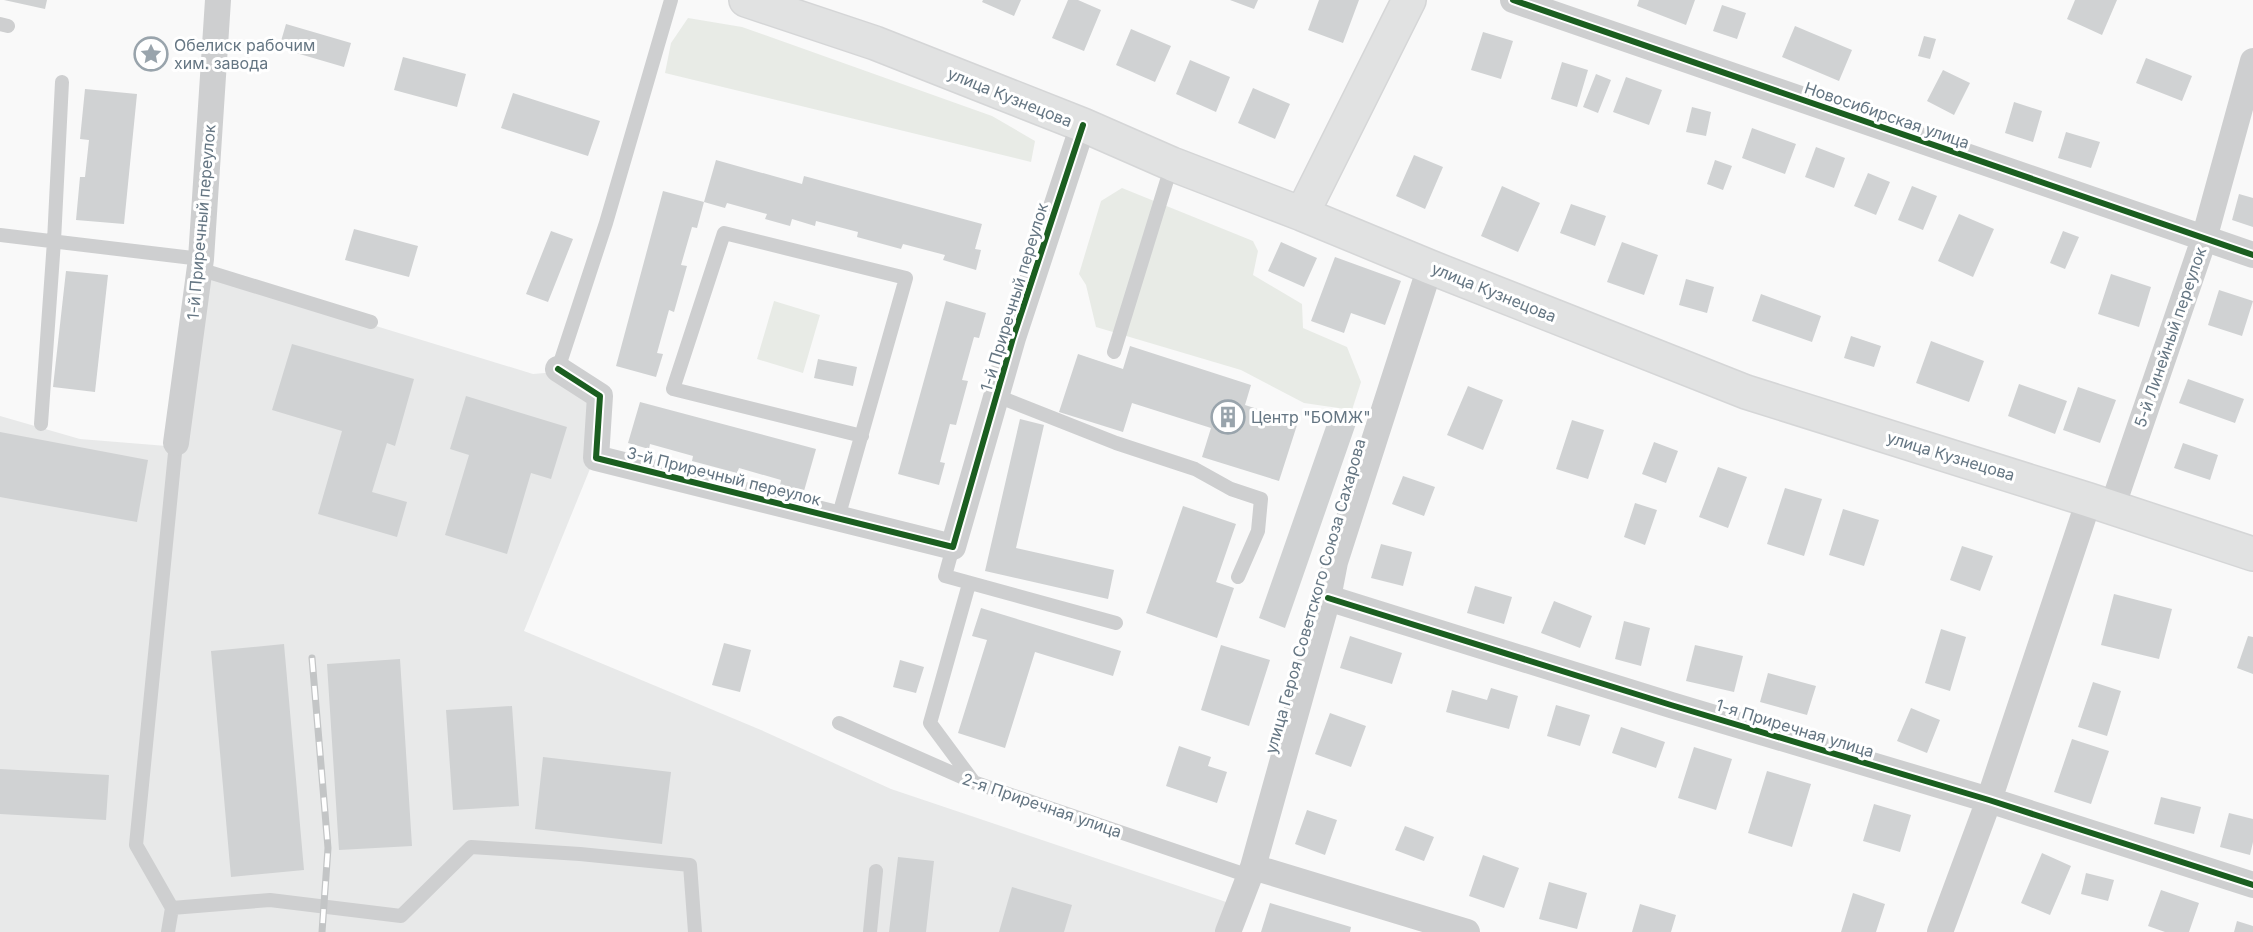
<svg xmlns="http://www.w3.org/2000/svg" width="2253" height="932" font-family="Inter,sans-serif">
	<rect width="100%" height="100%" fill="#f9f9f9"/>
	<path fill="#e8e9e9" d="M 202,273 L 533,374 L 557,372 L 597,397 L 594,459 L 524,631 L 761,730 L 891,789 L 1235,905 L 1225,932 L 0,932 L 0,416 L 80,439 L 179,447 Z"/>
	<path fill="#e8ebe6" d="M 688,18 L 742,27 L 992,116 L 1035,141 L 1031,162 L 665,73 L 671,43 Z
		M 1122,188 L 1253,241 L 1258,251 L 1253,275 L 1302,304 L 1303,328 L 1347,347 L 1361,382 L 1352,410 L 1304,403 L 1241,370 L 1096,327 L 1086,285 L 1079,274 L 1101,201 Z
		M 774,301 L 820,315 L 803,373 L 757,359 Z"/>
	<path fill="#d0d2d3" d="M 4,0 L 47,0 L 45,9 Z
		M 983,0 L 1021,0 L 1014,16 L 982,2 Z
		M 1068,0 L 1078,0 L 1101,10 L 1084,51 L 1052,38 Z
		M 1230,0 L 1258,0 L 1254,9 Z
		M 1319,0 L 1359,0 L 1343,43 L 1308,30 Z
		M 1639,0 L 1695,0 L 1686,25 L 1637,6 Z
		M 2075,0 L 2117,0 L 2102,35 L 2067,19 Z
		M 1722,5 L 1746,13 L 1737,39 L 1713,31 Z
		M 286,24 L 351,43 L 344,67 L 279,48 Z
		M 1795,26 L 1852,50 L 1839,81 L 1782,57 Z
		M 1131,29 L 1171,46 L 1155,82 L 1116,65 Z
		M 1483,32 L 1513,41 L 1501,79 L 1471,70 Z
		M 1924,36 L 1936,39 L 1930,59 L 1918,56 Z
		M 403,57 L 466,74 L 457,107 L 394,90 Z
		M 2146,58 L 2192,76 L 2182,101 L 2136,83 Z
		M 1190,60 L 1230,77 L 1216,112 L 1176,94 Z
		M 1562,62 L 1588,70 L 1577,107 L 1551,99 Z
		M 1943,70 L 1970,83 L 1954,115 L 1927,101 Z
		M 1596,74 L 1611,80 L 1598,113 L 1583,107 Z
		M 1626,77 L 1662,90 L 1649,125 L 1613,112 Z
		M 1253,88 L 1290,104 L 1275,139 L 1238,123 Z
		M 85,89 L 137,94 L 124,224 L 76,220 L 80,177 L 85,177 L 89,140 L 80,139 Z
		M 513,93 L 600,121 L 588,156 L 501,128 Z
		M 2014,102 L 2042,111 L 2033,142 L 2005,133 Z
		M 1692,107 L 1711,112 L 1706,136 L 1686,132 Z
		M 1752,128 L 1796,144 L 1785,174 L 1742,158 Z
		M 2066,132 L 2100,142 L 2091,168 L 2058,158 Z
		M 1816,147 L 1845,158 L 1834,188 L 1805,177 Z
		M 1414,155 L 1443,167 L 1425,209 L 1396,196 Z
		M 716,160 L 802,184 L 804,176 L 982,224 L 975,249 L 981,250 L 976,270 L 943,260 L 945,255 L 903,244 L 901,249 L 857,237 L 858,232 L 816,221 L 815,226 L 792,219 L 790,226 L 765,219 L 767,214 L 727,203 L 725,208 L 704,202 Z
		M 1715,160 L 1732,166 L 1723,190 L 1707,184 Z
		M 1868,173 L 1890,182 L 1876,215 L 1854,206 Z
		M 1502,186 L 1540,203 L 1518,252 L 1481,236 Z
		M 1912,186 L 1937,196 L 1923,230 L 1898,220 Z
		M 663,191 L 704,202 L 697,228 L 692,227 L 681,265 L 687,266 L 674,312 L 669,310 L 657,353 L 663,354 L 656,377 L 616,366 Z
		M 2239,194 L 2253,198 L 2253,227 L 2232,220 Z
		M 1571,204 L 1606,216 L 1595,246 L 1560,233 Z
		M 1959,214 L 1994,229 L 1973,277 L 1938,261 Z
		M 354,229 L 418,246 L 409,277 L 345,260 Z
		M 551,231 L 573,239 L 548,302 L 526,294 Z
		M 2063,231 L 2079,237 L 2065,269 L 2050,263 Z
		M 1281,242 L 1317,258 L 1304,287 L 1268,271 Z
		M 1622,242 L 1658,255 L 1644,295 L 1607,282 Z
		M 1335,257 L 1401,281 L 1385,325 L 1351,313 L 1344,333 L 1311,321 Z
		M 66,271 L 108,275 L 95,392 L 53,387 Z
		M 2111,274 L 2151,287 L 2139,327 L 2098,314 Z
		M 1686,279 L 1714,287 L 1707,313 L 1679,305 Z
		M 2219,290 L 2253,301 L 2242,336 L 2208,325 Z
		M 1761,294 L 1821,316 L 1812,342 L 1752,321 Z
		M 946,301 L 986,313 L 979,338 L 974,337 L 962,380 L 968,381 L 956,425 L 950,424 L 940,462 L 945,463 L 939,485 L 898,474 Z
		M 1851,336 L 1881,346 L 1874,367 L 1844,358 Z
		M 1931,341 L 1984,361 L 1969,402 L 1916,383 Z
		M 292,344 L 414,379 L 395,446 L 387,443 L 372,492 L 407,502 L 397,537 L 318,514 L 342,431 L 272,410 Z
		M 1130,346 L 1251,385 L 1245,405 L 1298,422 L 1279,481 L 1202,457 L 1211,428 L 1132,403 L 1123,432 L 1059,412 L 1078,354 L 1123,369 Z
		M 818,359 L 857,367 L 853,386 L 814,378 Z
		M 2188,379 L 2244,399 L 2235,423 L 2179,403 Z
		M 2019,384 L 2067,401 L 2055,434 L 2008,416 Z
		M 1468,386 L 1503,400 L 1483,450 L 1447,435 Z
		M 2078,387 L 2116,400 L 2100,443 L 2063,430 Z
		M 466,396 L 567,427 L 551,479 L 531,473 L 507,554 L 445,535 L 469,455 L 450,449 Z
		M 640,402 L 816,449 L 804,491 L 780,485 L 781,480 L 739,468 L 737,473 L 692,461 L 693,456 L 650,444 L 649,449 L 628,443 Z
		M 1331,412 L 1357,421 L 1285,628 L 1259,618 Z
		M 1020,419 L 1044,425 L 1016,548 L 1114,570 L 1108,599 L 985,571 Z
		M 1572,420 L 1604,430 L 1588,479 L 1556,469 Z
		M 0,432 L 148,460 L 137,522 L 0,497 Z
		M 1654,442 L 1678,451 L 1666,483 L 1642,474 Z
		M 2183,443 L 2218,455 L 2210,480 L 2174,468 Z
		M 1718,467 L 1747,477 L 1728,528 L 1699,517 Z
		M 1403,476 L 1435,487 L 1424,516 L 1392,504 Z
		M 1785,488 L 1822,499 L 1804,556 L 1767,544 Z
		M 1635,503 L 1657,510 L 1645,545 L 1624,537 Z
		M 1183,506 L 1236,524 L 1216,582 L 1234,588 L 1217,638 L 1146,613 Z
		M 1843,509 L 1879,520 L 1864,566 L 1829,555 Z
		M 1381,544 L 1412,552 L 1403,586 L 1371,578 Z
		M 1962,546 L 1993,556 L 1980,591 L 1950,580 Z
		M 1475,586 L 1512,597 L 1504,624 L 1467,613 Z
		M 2114,594 L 2172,609 L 2159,659 L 2101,645 Z
		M 1554,601 L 1592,616 L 1580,648 L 1541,633 Z
		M 981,608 L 1121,651 L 1113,676 L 1035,652 L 1005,748 L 958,733 L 987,640 L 972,636 Z
		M 1624,621 L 1650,628 L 1641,666 L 1615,659 Z
		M 1941,629 L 1966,637 L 1950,691 L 1925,683 Z
		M 1350,636 L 1402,653 L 1392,684 L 1340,668 Z
		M 2248,636 L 2253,637 L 2253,674 L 2237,668 Z
		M 724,643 L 751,650 L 740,692 L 712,685 Z
		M 284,644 L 304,870 L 231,877 L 211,651 Z
		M 1221,645 L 1270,660 L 1249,726 L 1201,710 Z
		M 1695,645 L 1743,656 L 1734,692 L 1686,681 Z
		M 400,659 L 412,846 L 339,850 L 327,664 Z
		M 900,660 L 924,667 L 916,693 L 893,687 Z
		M 1768,673 L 1816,686 L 1807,715 L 1760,702 Z
		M 2093,682 L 2121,691 L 2107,736 L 2078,727 Z
		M 1491,688 L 1518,696 L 1509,729 L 1446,712 L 1452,690 L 1487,700 Z
		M 1556,705 L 1590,715 L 1580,746 L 1547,736 Z
		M 512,706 L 519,806 L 453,810 L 446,710 Z
		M 1911,708 L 1940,720 L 1927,753 L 1897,741 Z
		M 1330,713 L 1366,726 L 1351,767 L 1315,754 Z
		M 1621,727 L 1665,742 L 1656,768 L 1612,753 Z
		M 2072,739 L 2109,751 L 2091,804 L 2054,792 Z
		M 1179,746 L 1211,757 L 1208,766 L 1227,772 L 1217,803 L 1166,786 Z
		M 1694,747 L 1732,759 L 1716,810 L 1678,798 Z
		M 543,757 L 671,772 L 662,844 L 535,829 Z
		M 0,769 L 109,775 L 106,820 L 0,814 Z
		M 1767,771 L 1811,784 L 1792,847 L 1748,833 Z
		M 2161,797 L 2201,807 L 2194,834 L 2154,824 Z
		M 1874,804 L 1911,815 L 1900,852 L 1863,841 Z
		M 1307,810 L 1337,820 L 1325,855 L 1295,844 Z
		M 2229,813 L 2253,819 L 2253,842 L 2250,855 L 2220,847 Z
		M 1405,826 L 1434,837 L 1424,861 L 1395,850 Z
		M 2042,853 L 2071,866 L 2050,915 L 2021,903 Z
		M 1483,855 L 1519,868 L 1504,908 L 1469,896 Z
		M 898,857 L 934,861 L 926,932 L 889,932 Z
		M 2086,873 L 2114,880 L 2108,901 L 2081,894 Z
		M 1549,882 L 1587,893 L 1577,929 L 1539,919 Z
		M 1012,887 L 1072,905 L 1064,932 L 999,932 Z
		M 2161,890 L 2199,903 L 2189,932 L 2165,932 L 2148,926 Z
		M 1853,893 L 1885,904 L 1876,932 L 1841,932 Z
		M 1270,903 L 1351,927 L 1350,932 L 1261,932 Z
		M 1640,904 L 1676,915 L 1671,932 L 1632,932 Z
		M 2237,921 L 2253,926 L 2253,932 L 2234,932 Z"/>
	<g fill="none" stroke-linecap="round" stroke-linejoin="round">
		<g stroke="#d5d6d7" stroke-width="36">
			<path id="secondary" d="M 746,0 L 875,43 L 1083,125 L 1172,164 L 1302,214 L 1430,267 L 1746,392 L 2089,500 L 2253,554
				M 1302,214 L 1409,0"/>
		</g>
		<path stroke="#cecfd0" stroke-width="14" d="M 0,24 L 8,26
			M 0,235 L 201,259
			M 199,269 L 371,322
			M 1114,352 L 1172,164
			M 558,369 L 606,223 L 671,0
			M 997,396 L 1116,443 L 1195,469 L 1231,489 L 1261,499 L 1258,531 L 1238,577
			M 41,424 L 54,241 L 62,82
			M 838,518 L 906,278 L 724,233 L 673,389 L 862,436
			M 953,547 L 945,576 L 1116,623
			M 969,584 L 930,723 L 973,781
			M 839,723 L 973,782 L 1249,876
			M 172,908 L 270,900 L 401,916 L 471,847 L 580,854 L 690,865 L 695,932
			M 168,932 L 172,908 L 136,845 L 176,443
			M 870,932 L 876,871"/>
		<path stroke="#cecfd0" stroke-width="26" d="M 1513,0 L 2253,255
			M 558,369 L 600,396 L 596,458 L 953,547 L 1013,338 L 1083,125
			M 176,443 L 201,259 L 218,0
			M 2112,508 L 2204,239 L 2253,61
			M 1328,598 L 1671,705 L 1989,800 L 2253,885
			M 1253,867 L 1467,932
			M 1228,932 L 1253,867 L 1328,598 L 1335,562 L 1430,267
			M 1940,932 L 1989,800 L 2089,500"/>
		<use href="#secondary" stroke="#e1e2e2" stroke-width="33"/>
		<g stroke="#c3c5c6" stroke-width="7">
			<path id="rail" d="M 312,658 L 328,848 L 322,932"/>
		</g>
		<use href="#rail" stroke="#fff" stroke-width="4.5" stroke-dasharray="14" stroke-linecap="butt"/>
		<g stroke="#fff" stroke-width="10">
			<path id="cycleway" d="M 1513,0 L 2253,255
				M 558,369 L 600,396 L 596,458 L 953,547 L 1013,338 L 1083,125
				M 1328,598 L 1671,705 L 1989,800 L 2253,885"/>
		</g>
		<use href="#cycleway" stroke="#1b5e20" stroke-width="6"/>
	</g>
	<defs>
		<g id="sight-ring" transform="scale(1.725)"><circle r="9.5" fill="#fff" stroke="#99a4ac" stroke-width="1.5"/><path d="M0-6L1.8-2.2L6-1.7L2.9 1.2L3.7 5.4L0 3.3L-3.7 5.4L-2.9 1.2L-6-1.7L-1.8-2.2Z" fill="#99a4ac"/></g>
		<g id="building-ring" transform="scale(1.725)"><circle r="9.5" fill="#fff" stroke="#99a4ac" stroke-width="1.5"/><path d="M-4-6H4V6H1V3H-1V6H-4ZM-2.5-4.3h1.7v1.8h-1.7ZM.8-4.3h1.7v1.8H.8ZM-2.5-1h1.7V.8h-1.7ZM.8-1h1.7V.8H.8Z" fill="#99a4ac"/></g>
	</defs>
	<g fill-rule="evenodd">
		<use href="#sight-ring" x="151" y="54"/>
		<use href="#building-ring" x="1228" y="417"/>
	</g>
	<g text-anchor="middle" stroke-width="6" stroke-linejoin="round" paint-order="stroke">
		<g font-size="16" fill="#657683" stroke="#fff" text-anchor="start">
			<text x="174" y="51">Обелиск рабочим<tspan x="174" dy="18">хим. завода</tspan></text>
			<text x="1251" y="423">Центр "БОМЖ"</text>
		</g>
		<g font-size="16" fill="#657683" stroke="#fff">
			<text transform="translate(1010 97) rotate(22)" y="6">улица Кузнецова</text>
			<text transform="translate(1887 115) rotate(19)" y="6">Новосибирская улица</text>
			<text transform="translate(201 222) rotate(-85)" y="6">1-й Приречный переулок</text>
			<text transform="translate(1494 292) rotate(22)" y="6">улица Кузнецова</text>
			<text transform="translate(1014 297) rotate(-73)" y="6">1-й Приречный переулок</text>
			<text transform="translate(2170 337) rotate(-71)" y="6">5-й Линейный переулок</text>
			<text transform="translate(1951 456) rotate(17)" y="6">улица Кузнецова</text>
			<text transform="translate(724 476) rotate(14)" y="6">3-й Приречный переулок</text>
			<text transform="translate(1315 596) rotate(-74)" y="6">улица Героя Советского Союза Сахарова</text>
			<text transform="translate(1795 728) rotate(17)" y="6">1-я Приречная улица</text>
			<text transform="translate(1042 805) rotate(19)" y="6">2-я Приречная улица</text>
		</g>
	</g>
</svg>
